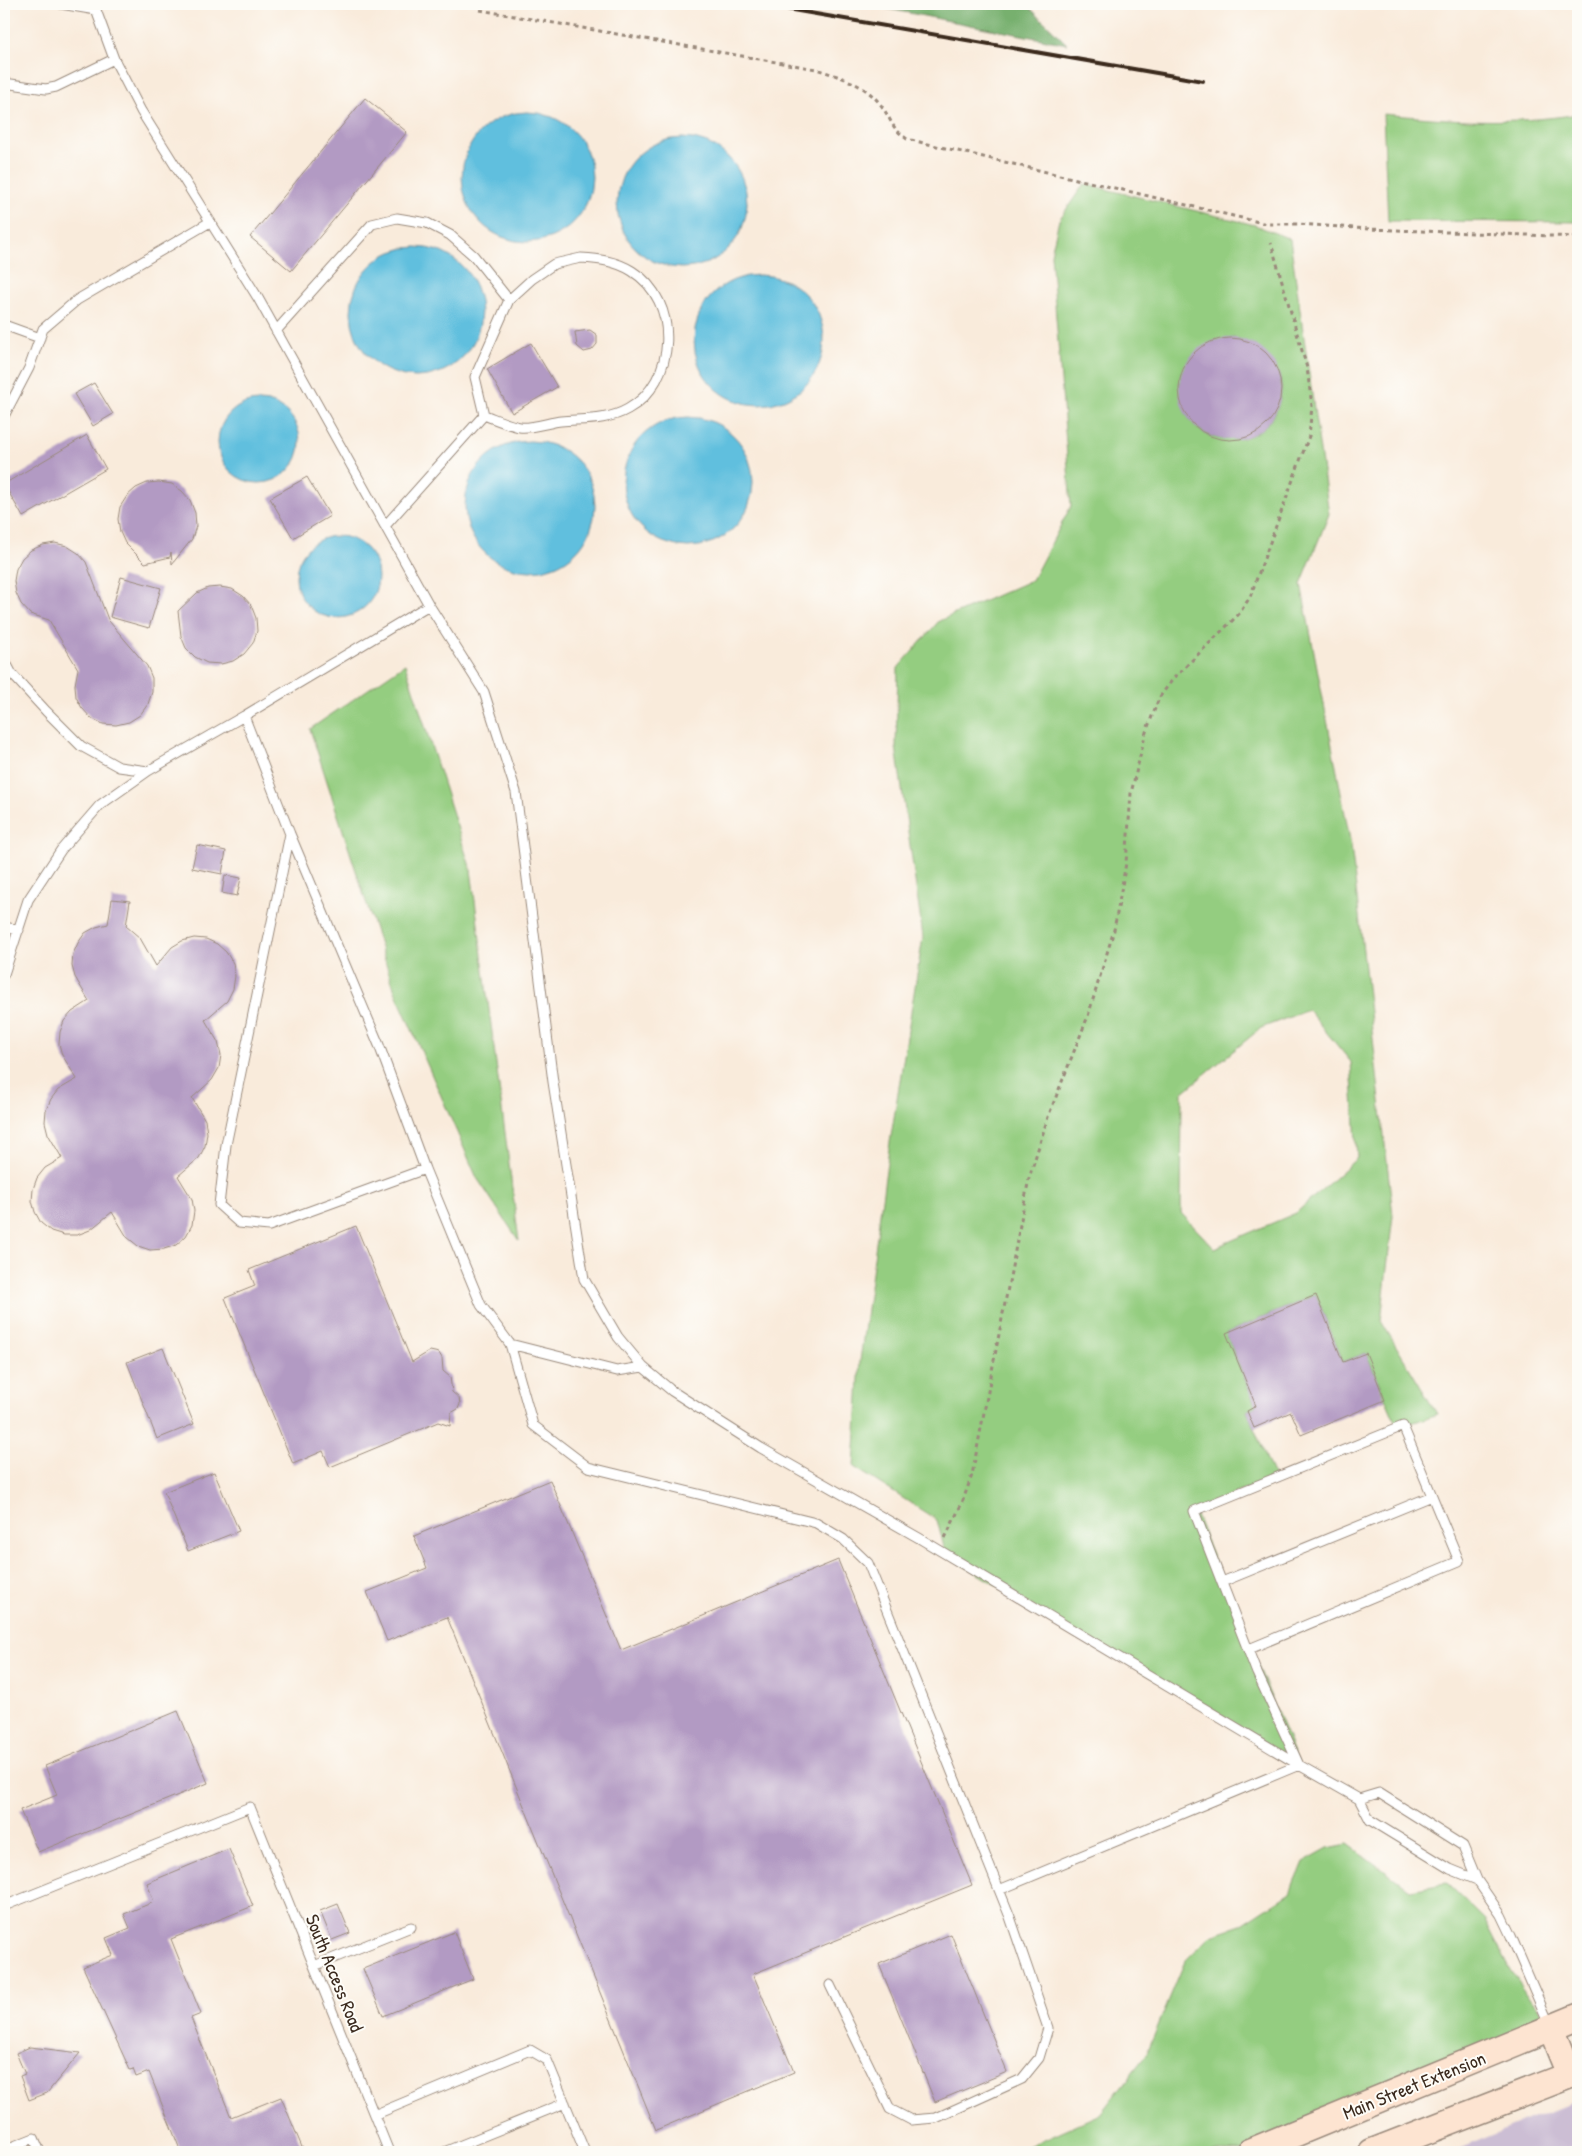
<svg xmlns="http://www.w3.org/2000/svg" width="1582" height="2156" font-family="'Patrick Hand',sans-serif">
	<rect width="100%" height="100%" fill="#fdfcf7"/>
	<filter id="ink" filterUnits="userSpaceOnUse"><feTurbulence type="fractalNoise" baseFrequency=".02" numOctaves="2"/><feDisplacementMap in="SourceGraphic" scale="10" xChannelSelector="R" yChannelSelector="G"/><feConvolveMatrix kernelMatrix="1 2 1 2 8 2 1 2 1" color-interpolation-filters="sRGB"/></filter>
	<filter id="wash" filterUnits="userSpaceOnUse"><feTurbulence type="fractalNoise" baseFrequency=".0096" numOctaves="4" result="noise"/><feDisplacementMap in="SourceGraphic" scale="20" xChannelSelector="R" yChannelSelector="G"/><feGaussianBlur stdDeviation="1.12" result="paint"/><feColorMatrix in="noise" values="0 0 0 0 0 0 0 0 0 0 0 0 0 0 0 0 0 1.4 0 .05"/><feComposite in="paint" operator="in"/></filter>
	<g filter="url(#wash)">
		<rect width="100%" height="100%" fill="#f9ebdb"/>
		<path fill="#ccbed4" d="M 1578,2100 L 1578,2152 L 1451,2152 Z"/>
		<path fill="#94cd80" stroke="#687c4f" fill-rule="evenodd" d="M 1383,114 C 1449,120 1513,125 1578,114 L 1578,222 L 1388,221 Z
			M 1084,184 L 1255,225 L 1290,239 L 1329,514 L 1301,584 L 1351,845 L 1393,1215 L 1381,1321 L 1437,1414 L 1398,1428 L 1366,1353 L 1343,1362 L 1316,1295 L 1226,1333 L 1256,1406 L 1247,1411 L 1274,1477 L 1194,1511 L 1299,1765 L 946,1555 L 937,1520 L 854,1467 L 860,1361 L 888,1155 L 923,937 L 896,747 L 898,668 L 939,621 L 1032,580 L 1071,506 L 1051,254 L 1059,220 ZM 1236,338 C 1271,349 1292,377 1275,413 C 1269,425 1256,435 1243,438 C 1171,454 1150,342 1236,338 ZM 1308,1010 L 1351,1062 L 1357,1158 L 1296,1213 L 1214,1248 L 1181,1213 L 1182,1093 L 1261,1028 Z
			M 405,664 L 471,870 L 519,1241 L 477,1178 L 395,991 L 310,729 Z
			M 1348,1844 L 1409,1889 L 1447,1883 L 1485,1920 L 1510,1969 L 1551,2028 L 1250,2152 L 1015,2152 L 1100,2114 L 1146,2055 L 1185,1961 L 1211,1935 L 1241,1925 L 1290,1893 L 1303,1862 L 1328,1848 Z"/>
		<path fill="#77b06e" stroke="#596d46" d="M 863,4 L 1026,4 L 1067,44 Z"/>
		<path fill="#60bfde" stroke="#4e747e" d="M462 177a65 65 0 1 1 130 0a65 65 0 1 1-130 0Z
			M617 203a65 65 0 1 1 130 0a65 65 0 1 1-130 0Z
			M351 312a65 65 0 1 1 130 0a65 65 0 1 1-130 0Z
			M694 340a65 65 0 1 1 130 0a65 65 0 1 1-130 0Z
			M218 442a41 41 0 1 1 82 0a41 41 0 1 1-82 0Z
			M623 482a65 65 0 1 1 130 0a65 65 0 1 1-130 0Z
			M465 506a65 65 0 1 1 130 0a65 65 0 1 1-130 0Z
			M296 577a41 41 0 1 1 82 0a41 41 0 1 1-82 0Z"/>
		<g id="blocks">
			<path fill="#b29ac3" d="M 365,98 L 407,132 L 291,271 L 250,237 Z
				M 590,330 L 597,335 L 597,344 L 592,350 L 584,352 L 577,346 L 575,332 Z
				M1179 389a51 51 0 1 1 102 0a51 51 0 1 1-102 0Z
				M 531,343 L 557,387 L 512,413 L 487,369 Z
				M 94,383 L 113,414 L 93,426 L 74,394 Z
				M 87,435 L 106,469 L 23,517 L 4,484 Z
				M 307,477 L 330,516 L 293,538 L 270,498 Z
				M 159,482 L 172,484 L 182,491 L 190,500 L 195,513 L 196,526 L 192,539 L 172,564 L 171,552 L 170,557 L 145,563 L 125,543 L 120,532 L 118,519 L 120,507 L 127,496 L 136,488 L 147,483 Z
				M 55,543 L 67,546 L 78,553 L 86,562 L 109,622 L 109,621 L 147,666 L 152,678 L 152,692 L 148,704 L 140,715 L 129,722 L 116,725 L 103,724 L 91,718 L 82,708 L 76,697 L 75,685 L 78,669 L 49,620 L 30,614 L 21,604 L 16,593 L 14,581 L 16,569 L 22,558 L 31,550 L 43,545 Z
				M 121,577 L 161,588 L 149,628 L 110,617 Z
				M 220,587 L 232,589 L 243,596 L 251,605 L 256,618 L 257,631 L 253,643 L 244,654 L 233,661 L 221,664 L 207,663 L 195,657 L 186,648 L 181,636 L 178,611 L 197,593 L 208,588 Z
				M 197,845 L 226,851 L 222,874 L 192,868 Z
				M 225,875 L 241,878 L 237,896 L 222,893 Z
				M 112,899 L 130,901 L 126,926 L 140,938 L 156,966 L 172,947 L 182,941 L 194,938 L 206,939 L 217,944 L 226,952 L 233,963 L 235,976 L 233,989 L 227,1001 L 205,1020 L 218,1042 L 221,1055 L 219,1068 L 212,1080 L 192,1098 L 205,1120 L 207,1133 L 205,1146 L 199,1158 L 178,1176 L 192,1199 L 194,1211 L 192,1225 L 186,1236 L 176,1245 L 164,1249 L 150,1250 L 138,1246 L 127,1237 L 112,1212 L 90,1230 L 77,1235 L 64,1235 L 51,1231 L 41,1223 L 35,1212 L 32,1201 L 33,1189 L 37,1178 L 45,1168 L 62,1158 L 48,1134 L 45,1122 L 46,1110 L 51,1099 L 58,1090 L 77,1079 L 62,1055 L 59,1044 L 60,1032 L 64,1021 L 72,1012 L 89,1001 L 75,977 L 72,966 L 73,954 L 78,943 L 85,933 L 96,927 L 108,924 Z
				M 356,1226 L 412,1362 L 430,1351 L 439,1353 L 442,1358 L 443,1371 L 450,1377 L 452,1392 L 459,1398 L 460,1404 L 458,1409 L 451,1413 L 450,1426 L 438,1422 L 330,1467 L 323,1451 L 293,1464 L 225,1298 L 255,1286 L 249,1270 Z
				M 1316,1295 L 1343,1362 L 1366,1353 L 1385,1400 L 1301,1435 L 1291,1412 L 1254,1428 L 1247,1411 L 1256,1406 L 1226,1333 Z
				M 163,1348 L 194,1424 L 157,1439 L 127,1362 Z
				M 214,1472 L 239,1531 L 188,1551 L 164,1492 Z
				M 550,1480 L 621,1650 L 838,1560 L 972,1885 L 753,1974 L 794,2072 L 656,2130 L 447,1617 L 387,1641 L 367,1592 L 427,1568 L 414,1536 Z
				M 178,1711 L 208,1783 L 38,1852 L 20,1810 L 57,1795 L 45,1766 Z
				M 229,1849 L 253,1906 L 171,1939 L 201,2014 L 191,2018 L 231,2117 L 281,2097 L 304,2152 L 181,2152 L 149,2072 L 136,2077 L 133,2069 L 130,2070 L 83,1967 L 113,1955 L 106,1938 L 130,1928 L 124,1914 L 154,1902 L 147,1883 Z
				M 338,1904 L 350,1933 L 332,1940 L 320,1911 Z
				M 454,1932 L 473,1979 L 383,2016 L 363,1969 Z
				M 951,1934 L 1007,2072 L 935,2102 L 879,1964 Z
				M 30,2047 L 80,2053 L 47,2093 L 29,2100 L 20,2076 L 25,2074 L 16,2053 Z"/>
		</g>
	</g>
	<g filter="url(#ink)">
		<use href="#blocks" fill-opacity="0" stroke="#9a8a7c" stroke-width="1"/>
		<g fill="none" stroke-linecap="round" stroke-linejoin="round">
			<g stroke="#9a8a7c" stroke-width="11">
				<path id="lane" d="M 61,4 L 96,10 L 114,59 L 141,111 L 258,298 L 429,605 L 484,692 L 516,792 L 553,1082 L 584,1279 L 618,1337 L 643,1367 L 672,1391 L 761,1448 L 919,1538 L 1299,1765 L 1359,1799
					M 4,83 L 46,89 L 56,87 L 114,59
					M 581,258 C 599,259 616,261 632,271 C 681,301 677,382 628,409 C 607,421 584,419 561,421 C 550,422 530,429 520,427 C 508,425 495,419 484,415 L 475,377 L 509,300 L 532,279 L 554,264 Z
					M 4,325 L 40,338
					M 276,331 L 372,224 L 397,218 L 427,223 L 450,235 L 474,256 L 509,300
					M 4,416 L 29,368 L 43,329 L 77,300 L 210,222
					M 385,526 L 484,415
					M 429,605 L 244,716 L 290,834 L 379,1045 L 425,1169 L 481,1305 L 510,1344 L 617,1371 L 643,1367
					M 4,659 L 12,674 L 46,711 L 81,746 L 119,767 L 148,771 L 244,716
					M 290,834 L 226,1145 L 219,1205 L 239,1223 L 269,1226 L 425,1169
					M 4,927 L 19,930
					M 4,974 L 28,900 L 61,850 L 100,805 L 148,771
					M 510,1344 L 533,1425 L 588,1467 L 816,1523 L 843,1539 L 868,1563 L 1010,1917 L 1048,2028 L 1039,2058 L 1022,2079 L 936,2118 L 911,2120 L 890,2109 L 830,1985
					M 1222,1582 L 1432,1496
					M 1477,1880 L 1450,1869 L 1370,1820 L 1359,1799 L 1379,1793 L 1463,1846 L 1477,1880 L 1501,1915 L 1511,1936 L 1550,2026
					M 999,1890 L 1299,1765 L 1257,1673 L 1194,1511 L 1403,1426 L 1459,1561 L 1249,1649
					M 4,1906 L 250,1807 L 389,2152
					M 314,1966 L 411,1927
					M 374,2115 L 530,2050 L 547,2060 L 585,2152
					M 4,2150 L 34,2138 L 40,2152
					M 444,2152 L 565,2103"/>
			</g>
			<g stroke="#9a8a7c" stroke-width="29">
				<path id="secondary" d="M 1551,2028 L 1570,2075
					M 1250,2152 L 1578,2017
					M 1372,2152 L 1578,2072"/>
			</g>
			<path stroke="#9a8a7c" stroke-width="3" stroke-dasharray="4 4" stroke-linecap="butt" d="M 480,10 L 816,69 C 841,77 868,85 883,108 C 893,123 891,127 907,139 L 1267,224 L 1298,224 L 1369,229 L 1578,237
				M 945,1538 L 962,1503 L 972,1475 L 1029,1178 L 1048,1117 L 1088,1016 L 1114,930 L 1126,863 L 1131,793 L 1146,732 L 1159,698 L 1173,679 L 1239,614 L 1250,597 L 1309,436 L 1312,406 L 1307,368 L 1271,243"/>
			<use href="#lane" stroke="#fff" stroke-width="9"/>
			<use href="#secondary" stroke="#fde4d1" stroke-width="26"/>
			<path stroke="#3b2a1e" stroke-width="4" d="M 758,4 L 1203,81"/>
		</g>
	</g>
	<g text-anchor="middle" stroke-width="4" stroke-linejoin="round" paint-order="stroke">
		<g font-size="19" fill="#3b2a1e" stroke="#fdfcf7">
			<text transform="translate(335 1973) rotate(68)" y="7">South Access Road</text>
			<text transform="translate(1414 2085) rotate(-22)" y="7">Main Street Extension</text>
		</g>
	</g>
	<rect width="1582" height="2156" fill="none" stroke="#fdfcf7" stroke-width="20"/>
</svg>
